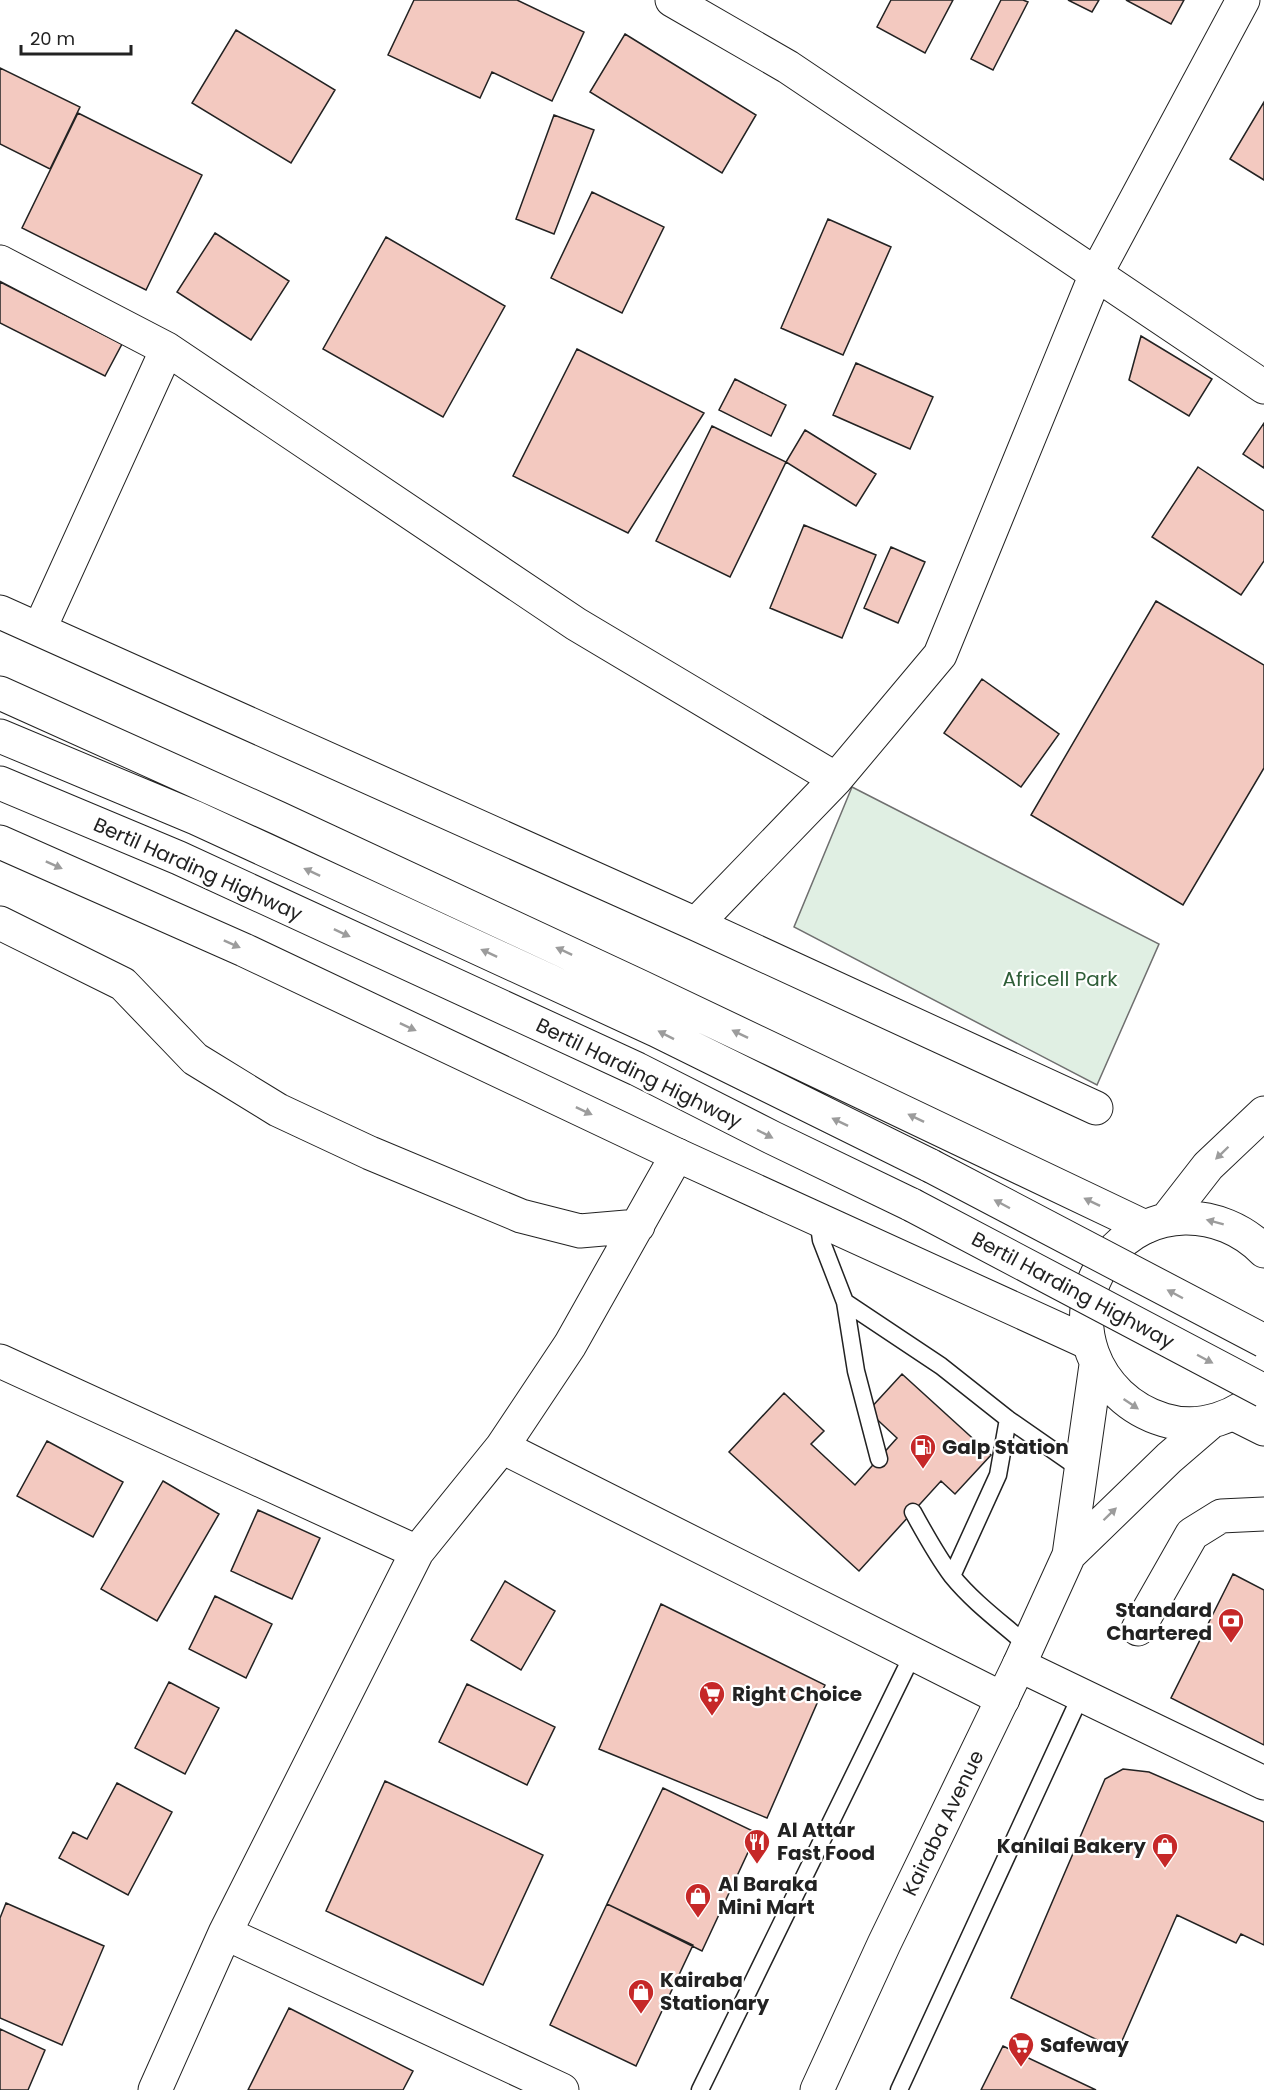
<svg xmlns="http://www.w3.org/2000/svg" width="1264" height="2090" font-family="Poppins,sans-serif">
	<rect width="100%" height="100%" fill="#fff"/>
	<path fill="#e0efe3" stroke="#6f6f6f" stroke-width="1.5" d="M 852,787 L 1159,944 L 1097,1085 L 794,927 Z"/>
	<path fill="#f3c9c0" stroke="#222" stroke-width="1.5" d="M 414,0 L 517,0 L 584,32 L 552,101 L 492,72 L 480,98 L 388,55 Z
		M 891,0 L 953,0 L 925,53 L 877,27 Z
		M 1001,0 L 1023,0 L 1028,2 L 993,70 L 971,59 Z
		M 1068,0 L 1099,0 L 1092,12 Z
		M 1126,0 L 1184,0 L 1171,24 Z
		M 236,30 L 335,90 L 291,163 L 192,103 Z
		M 625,34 L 756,115 L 722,173 L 590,92 Z
		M 0,68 L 80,107 L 50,169 L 0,144 Z
		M 1264,102 L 1264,180 L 1230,159 Z
		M 78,113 L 202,175 L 146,290 L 22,228 Z
		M 554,115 L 594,130 L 554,234 L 516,219 Z
		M 592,192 L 664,227 L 622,313 L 551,278 Z
		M 828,219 L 891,247 L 843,355 L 781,328 Z
		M 215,233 L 289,281 L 251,340 L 177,292 Z
		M 386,237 L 505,306 L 443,417 L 323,349 Z
		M 0,282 L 122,344 L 105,376 L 0,323 Z
		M 1141,336 L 1212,379 L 1189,416 L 1129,380 Z
		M 577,349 L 704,413 L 628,533 L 513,476 Z
		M 856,363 L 933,397 L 910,449 L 833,415 Z
		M 735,379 L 786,405 L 771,436 L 719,410 Z
		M 1264,423 L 1264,468 L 1243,454 Z
		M 712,426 L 786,462 L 730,577 L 656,541 Z
		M 805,430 L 876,474 L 856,506 L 786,462 Z
		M 1198,467 L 1264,511 L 1264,561 L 1241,595 L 1152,537 Z
		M 804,525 L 876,555 L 842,638 L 770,608 Z
		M 891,547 L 925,562 L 898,623 L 864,608 Z
		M 1156,601 L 1264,665 L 1264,768 L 1183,905 L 1031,815 Z
		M 982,679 L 1059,734 L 1021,787 L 944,733 Z
		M 902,1374 L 991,1455 L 955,1494 L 941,1481 L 859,1571 L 729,1452 L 784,1393 L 824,1431 L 811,1444 L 855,1485 L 897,1438 L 868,1411 Z
		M 47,1441 L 123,1482 L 93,1537 L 17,1496 Z
		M 163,1481 L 219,1514 L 157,1621 L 101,1589 Z
		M 258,1510 L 320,1538 L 292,1599 L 231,1571 Z
		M 1233,1574 L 1264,1590 L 1264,1745 L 1171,1698 Z
		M 505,1581 L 555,1611 L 521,1670 L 471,1640 Z
		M 215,1596 L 272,1624 L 246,1678 L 189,1649 Z
		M 661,1604 L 825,1685 L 767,1818 L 599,1749 Z
		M 169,1682 L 219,1708 L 185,1774 L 135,1748 Z
		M 467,1684 L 555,1727 L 527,1785 L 439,1742 Z
		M 1123,1769 L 1149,1772 L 1264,1822 L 1264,1945 L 1241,1934 L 1236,1943 L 1177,1915 L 1118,2050 L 1011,1998 L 1105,1779 Z
		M 385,1781 L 543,1855 L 483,1985 L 326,1911 Z
		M 117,1783 L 172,1812 L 128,1895 L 59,1858 L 73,1832 L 87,1839 Z
		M 663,1788 L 757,1833 L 702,1951 L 607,1904 Z
		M 6,1903 L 104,1946 L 62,2045 L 0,2018 L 0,1918 Z
		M 607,1904 L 693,1945 L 636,2066 L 550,2025 Z
		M 289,2008 L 413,2071 L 403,2090 L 248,2090 Z
		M 0,2029 L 45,2050 L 28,2090 L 0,2090 Z
		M 1003,2046 L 1096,2090 L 981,2090 Z"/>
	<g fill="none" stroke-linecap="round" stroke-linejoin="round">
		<g stroke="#222" stroke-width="19">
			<path id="lane" d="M 818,1219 L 821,1240 L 845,1302 L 856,1371 L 879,1459
				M 845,1302 L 941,1366 L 1008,1419 L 1080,1469
				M 913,1512 C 925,1534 937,1556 952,1576 C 974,1603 1002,1623 1028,1646
				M 952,1576 L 998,1475 L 1008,1419
				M 700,2090 L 913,1654
				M 899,2090 L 1081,1695"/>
		</g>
		<g stroke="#222" stroke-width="35">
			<path id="street" d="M 672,0 L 788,67 L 1264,387
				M 0,262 L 167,349 L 576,624 L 836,779
				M 0,612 L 696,924 L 1096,1108
				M 40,628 L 167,349
				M 0,923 L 123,984 L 195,1059 L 278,1110 L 370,1153 L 521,1216 L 580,1231 L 638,1226
				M 696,924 L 836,779 L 940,655 L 1096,274 L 1243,0
				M 0,1361 L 417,1552
				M 502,1447 L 1003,1699
				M 1138,1629 L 1192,1534 L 1221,1516 L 1264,1514
				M 1019,1665 L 1264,1783
				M 225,1933 L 562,2090
				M 155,2090 L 225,1933 L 417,1552 L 502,1447 L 570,1345 L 677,1155"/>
		</g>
		<g stroke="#222" stroke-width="35">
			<path id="secondary" d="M 1166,1220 L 1208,1166 L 1264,1113
				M 1264,1251 C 1221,1207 1148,1205 1108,1257 C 1062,1317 1094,1399 1164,1420 C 1200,1431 1238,1417 1264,1391
				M 1069,1555 L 1169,1458 L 1212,1421
				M 817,2090 L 884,1944 L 1019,1665 L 1069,1555 L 1096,1365"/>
		</g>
		<g stroke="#222" stroke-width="35">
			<path id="primary" d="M 0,693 L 278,818 L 639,986 L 1145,1227
				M 0,736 L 196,818 L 656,1030 L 931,1166
				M 0,783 L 179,858 L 637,1069 L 773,1138 L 912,1205
				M 0,842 L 244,950 L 677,1155 L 1089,1343
				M 1234,1414 L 1264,1429"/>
		</g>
		<use href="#lane" stroke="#fff" stroke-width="16"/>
		<use href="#street" stroke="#fff" stroke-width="33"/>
		<use href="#secondary" stroke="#fff" stroke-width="33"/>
		<use href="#primary" stroke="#fff" stroke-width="33"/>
		<g stroke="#222" stroke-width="35" stroke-linecap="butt">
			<path id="primary-bridge" d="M 931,1166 L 1264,1341
				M 912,1205 L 1264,1391"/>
		</g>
		<use href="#primary-bridge" stroke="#fff" stroke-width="33"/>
	</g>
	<defs><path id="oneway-solid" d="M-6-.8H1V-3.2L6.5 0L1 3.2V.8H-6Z" transform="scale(1.5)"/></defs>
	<g fill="#9c9c9c">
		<use href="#oneway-solid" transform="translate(54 865) rotate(24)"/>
		<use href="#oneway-solid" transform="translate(312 872) rotate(-155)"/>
		<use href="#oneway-solid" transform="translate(342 933) rotate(25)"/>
		<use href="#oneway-solid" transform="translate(232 944) rotate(24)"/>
		<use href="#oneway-solid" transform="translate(564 951) rotate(-155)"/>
		<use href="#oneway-solid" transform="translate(489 953) rotate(-155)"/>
		<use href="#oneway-solid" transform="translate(408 1027) rotate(25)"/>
		<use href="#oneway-solid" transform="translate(740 1034) rotate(-154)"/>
		<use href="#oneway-solid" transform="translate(666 1035) rotate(-153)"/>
		<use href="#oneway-solid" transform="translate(584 1111) rotate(25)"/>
		<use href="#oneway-solid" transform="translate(916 1118) rotate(-154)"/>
		<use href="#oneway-solid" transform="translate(840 1122) rotate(-154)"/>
		<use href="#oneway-solid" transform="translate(765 1134) rotate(27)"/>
		<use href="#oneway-solid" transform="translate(1222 1153) rotate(136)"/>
		<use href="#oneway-solid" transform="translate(1092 1202) rotate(-154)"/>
		<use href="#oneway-solid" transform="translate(1002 1204) rotate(-152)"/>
		<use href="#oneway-solid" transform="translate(1215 1222) rotate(-165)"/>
		<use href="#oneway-solid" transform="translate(1175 1294) rotate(-152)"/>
		<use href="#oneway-solid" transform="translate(1205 1359) rotate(28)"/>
		<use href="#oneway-solid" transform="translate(1131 1404) rotate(34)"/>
		<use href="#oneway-solid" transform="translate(1110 1514) rotate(-44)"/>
	</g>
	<defs>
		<g id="fuel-pin" transform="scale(1.35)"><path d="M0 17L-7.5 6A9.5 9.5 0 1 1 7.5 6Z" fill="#c62828" stroke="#fff"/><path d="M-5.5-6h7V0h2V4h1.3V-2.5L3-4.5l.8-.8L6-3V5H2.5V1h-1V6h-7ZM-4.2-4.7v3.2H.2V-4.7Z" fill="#fff"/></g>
		<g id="bank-pin" transform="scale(1.35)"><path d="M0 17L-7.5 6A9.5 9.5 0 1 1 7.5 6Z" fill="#c62828" stroke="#fff"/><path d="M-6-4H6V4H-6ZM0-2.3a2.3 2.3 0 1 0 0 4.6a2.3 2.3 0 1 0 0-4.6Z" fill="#fff"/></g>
		<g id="supermarket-pin" transform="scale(1.35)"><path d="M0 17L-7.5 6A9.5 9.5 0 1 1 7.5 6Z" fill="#c62828" stroke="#fff"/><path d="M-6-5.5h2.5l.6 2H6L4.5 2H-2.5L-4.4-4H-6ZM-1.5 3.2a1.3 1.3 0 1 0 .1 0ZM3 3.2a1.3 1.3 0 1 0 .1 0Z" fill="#fff"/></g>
		<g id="restaurant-pin" transform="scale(1.35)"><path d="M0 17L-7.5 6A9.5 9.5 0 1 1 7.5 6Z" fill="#c62828" stroke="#fff"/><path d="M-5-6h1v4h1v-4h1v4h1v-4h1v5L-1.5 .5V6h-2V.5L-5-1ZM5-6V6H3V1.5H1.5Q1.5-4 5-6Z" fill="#fff"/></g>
		<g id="shop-pin" transform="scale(1.35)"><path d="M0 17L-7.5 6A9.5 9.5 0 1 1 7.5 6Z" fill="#c62828" stroke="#fff"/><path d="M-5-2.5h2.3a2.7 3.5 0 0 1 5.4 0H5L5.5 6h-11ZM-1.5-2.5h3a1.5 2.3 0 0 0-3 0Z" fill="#fff"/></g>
	</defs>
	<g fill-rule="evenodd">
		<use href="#fuel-pin" x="923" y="1447"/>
		<use href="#bank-pin" x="1231" y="1621"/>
		<use href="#supermarket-pin" x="712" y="1694"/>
		<use href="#restaurant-pin" x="757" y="1842"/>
		<use href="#shop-pin" x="1165" y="1846"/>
		<use href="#shop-pin" x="698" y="1896"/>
		<use href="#shop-pin" x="641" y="1992"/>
		<use href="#supermarket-pin" x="1021" y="2045"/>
	</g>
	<g text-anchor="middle" stroke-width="4.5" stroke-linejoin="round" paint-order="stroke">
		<g font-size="20" fill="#222" stroke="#fff">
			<text transform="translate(198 869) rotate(24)" y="7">Bertil Harding Highway</text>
			<text transform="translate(639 1073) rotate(26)" y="7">Bertil Harding Highway</text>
			<text transform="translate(1073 1290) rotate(28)" y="7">Bertil Harding Highway</text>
			<text transform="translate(943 1823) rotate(-64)" y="7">Kairaba Avenue</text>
		</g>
		<g font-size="20" fill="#2f5e38" stroke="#fff">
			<text x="1060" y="986">Africell Park</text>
		</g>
		<g font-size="20" font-weight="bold" fill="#222" stroke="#fff" text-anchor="start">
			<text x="942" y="1454">Galp Station</text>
			<text x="1212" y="1617" text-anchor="end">Standard<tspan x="1212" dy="23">Chartered</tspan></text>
			<text x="732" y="1701">Right Choice</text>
			<text x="777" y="1837">Al Attar<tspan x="777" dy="23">Fast Food</tspan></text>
			<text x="1146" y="1853" text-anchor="end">Kanilai Bakery</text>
			<text x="718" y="1891">Al Baraka<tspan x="718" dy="23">Mini Mart</tspan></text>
			<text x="660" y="1987">Kairaba<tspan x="660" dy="23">Stationary</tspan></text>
			<text x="1040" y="2052">Safeway</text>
		</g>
	</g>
	<path d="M21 45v9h110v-9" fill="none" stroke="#222222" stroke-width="3"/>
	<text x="30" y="45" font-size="18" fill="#222222" stroke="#ffffff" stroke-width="4.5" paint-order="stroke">20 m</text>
</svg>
